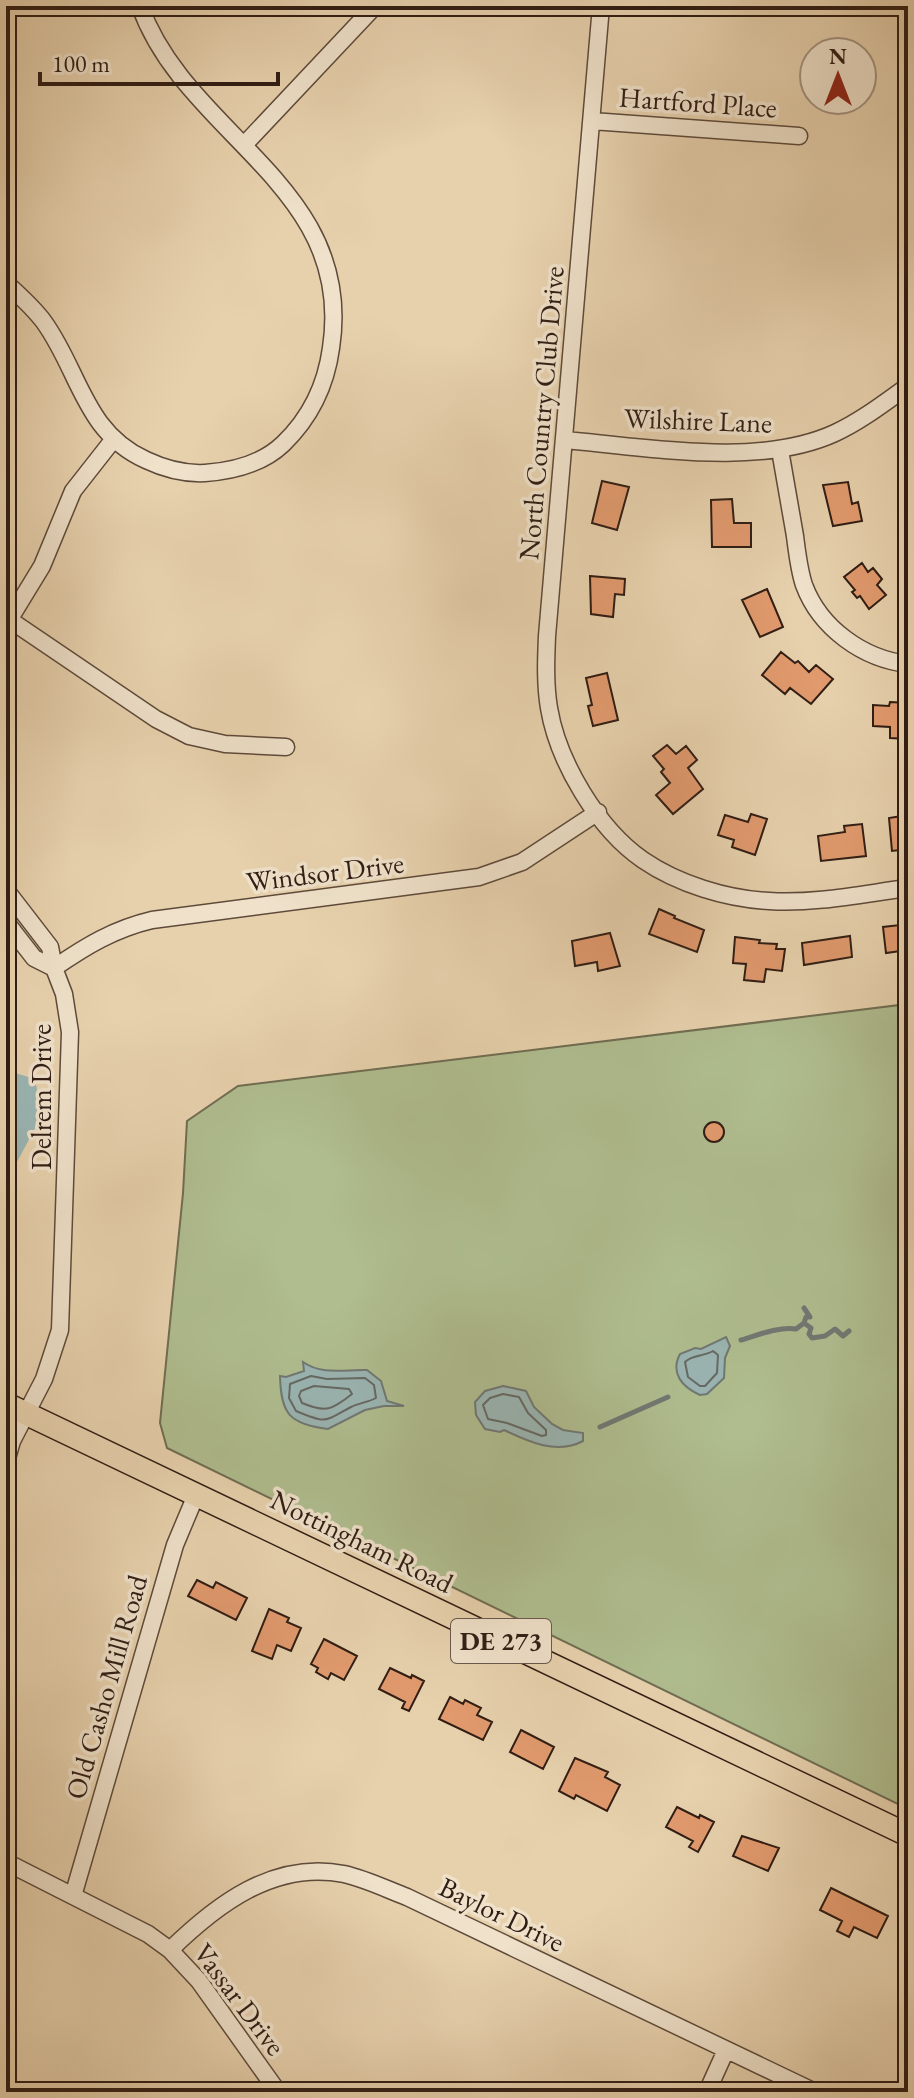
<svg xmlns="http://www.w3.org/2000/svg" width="914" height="2098" font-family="'EB Garamond',serif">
	<rect width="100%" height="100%" fill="#e7d1ad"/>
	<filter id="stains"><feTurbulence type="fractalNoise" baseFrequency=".0025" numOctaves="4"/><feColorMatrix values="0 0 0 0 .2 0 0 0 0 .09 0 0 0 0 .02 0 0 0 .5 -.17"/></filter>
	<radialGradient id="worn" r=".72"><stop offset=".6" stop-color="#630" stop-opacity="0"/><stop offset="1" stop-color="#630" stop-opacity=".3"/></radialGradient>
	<path fill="#afbd8f" stroke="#706d52" stroke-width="2" d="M 908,1004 L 908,1809 L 167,1448 L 160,1423 L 183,1193 L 187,1121 L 238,1086 Z"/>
	<path fill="#9ab5b3" stroke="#707873" stroke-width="2" d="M 726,1337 L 730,1346 L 725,1358 L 724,1378 L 707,1394 L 700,1395 C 682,1387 670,1373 680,1354 L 695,1348 L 701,1349 Z
		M 303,1362 C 323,1376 346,1369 367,1370 L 381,1381 L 387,1401 L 404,1406 L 384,1406 L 365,1410 L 328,1429 C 289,1424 281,1414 280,1376 L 286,1377 L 304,1371 Z
		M 503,1386 L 526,1391 L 534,1407 L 552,1424 L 563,1430 L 583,1433 L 583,1441 C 557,1455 529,1442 504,1430 L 500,1432 L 485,1429 L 476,1415 L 475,1402 L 485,1391 Z"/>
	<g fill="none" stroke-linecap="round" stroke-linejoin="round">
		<path stroke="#656964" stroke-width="2" d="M 713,1351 L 718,1355 L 717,1373 L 705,1386 L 700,1386 L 688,1377 L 685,1362 C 693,1354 703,1357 713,1351 Z
			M 311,1376 L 327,1379 L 365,1378 L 374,1385 L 376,1398 C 369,1402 359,1403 351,1407 C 323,1422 327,1424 296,1411 L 289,1398 L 290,1384 Z
			M 314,1386 L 349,1389 L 352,1394 C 332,1410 326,1413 302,1403 L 299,1396 L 301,1391 Z
			M 503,1394 L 519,1397 L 528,1413 L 546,1430 L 546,1435 L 542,1436 L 507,1423 L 488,1419 L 483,1405 L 490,1398 Z"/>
		<path stroke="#707873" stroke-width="5" d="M 804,1323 L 811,1328 L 809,1334 L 812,1338 L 825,1336 L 835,1329 L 843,1336 L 849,1331
			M 741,1340 C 758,1335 780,1326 796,1329 L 804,1323 L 806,1317 L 810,1317 L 804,1308
			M 600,1427 L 668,1397"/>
		<path stroke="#9ab5b3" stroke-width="28" d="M 6,1085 L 23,1090 L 25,1117 L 6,1153"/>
	</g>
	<path fill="#e19a6e" stroke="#301d14" stroke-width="2" d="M 602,481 L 629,487 L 617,530 L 592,523 Z
		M 848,482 L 852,504 L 858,502 L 862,521 L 833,526 L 823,485 Z
		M 732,499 L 734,523 L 751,523 L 751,547 L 712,547 L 711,500 Z
		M 862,563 L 868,572 L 873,568 L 882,579 L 877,585 L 886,595 L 869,609 L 860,596 L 857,598 L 852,592 L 855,590 L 844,577 Z
		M 590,576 L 625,579 L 624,595 L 615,594 L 613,617 L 591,614 Z
		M 767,589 L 783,627 L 760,637 L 742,600 Z
		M 781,652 L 795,663 L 798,661 L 809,672 L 816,665 L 833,679 L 811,704 L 790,688 L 785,694 L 762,675 Z
		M 607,673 L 618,720 L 593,726 L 588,706 L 592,705 L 586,678 Z
		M 890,702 L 908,703 L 908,739 L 890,738 L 890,727 L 873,726 L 873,705 L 889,706 Z
		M 667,745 L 676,754 L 686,746 L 697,760 L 688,768 L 703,789 L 673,814 L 656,795 L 670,783 L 661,772 L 664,769 L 653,756 Z
		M 751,814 L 767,819 L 755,855 L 732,847 L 734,840 L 718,835 L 725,815 L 748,822 Z
		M 908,815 L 908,849 L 892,851 L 889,818 Z
		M 862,824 L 866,856 L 821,861 L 818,836 L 845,832 L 844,826 Z
		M 659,909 L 675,916 L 674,918 L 704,930 L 697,952 L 649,934 Z
		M 900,925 L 901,929 L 908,928 L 908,950 L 886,953 L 883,927 Z
		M 610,933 L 620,966 L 598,971 L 597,962 L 575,966 L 572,941 Z
		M 850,936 L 852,957 L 804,965 L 802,943 Z
		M 735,937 L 760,940 L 759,943 L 777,944 L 776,949 L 785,949 L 782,971 L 766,969 L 764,982 L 744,980 L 746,964 L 733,963 Z
		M704 1132a10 10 0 1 1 20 0a10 10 0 1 1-20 0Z
		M 197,1580 L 213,1588 L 216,1582 L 247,1598 L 236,1620 L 188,1596 Z
		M 269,1609 L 289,1618 L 287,1622 L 301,1628 L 291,1651 L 277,1645 L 272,1659 L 252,1651 Z
		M 324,1639 L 357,1656 L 344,1680 L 331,1673 L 328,1679 L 316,1672 L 318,1668 L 311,1664 Z
		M 390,1668 L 411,1678 L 412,1675 L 424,1681 L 409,1711 L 402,1708 L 405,1702 L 379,1689 Z
		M 450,1697 L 463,1704 L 465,1700 L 481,1708 L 477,1715 L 492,1722 L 483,1740 L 439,1719 Z
		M 521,1730 L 554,1747 L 543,1769 L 510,1752 Z
		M 575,1758 L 608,1772 L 605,1777 L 620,1785 L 607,1811 L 576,1795 L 574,1799 L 559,1791 Z
		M 677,1807 L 699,1818 L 700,1815 L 714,1822 L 698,1852 L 689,1847 L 693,1841 L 666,1827 Z
		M 742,1836 L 779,1848 L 768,1871 L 733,1856 Z
		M 831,1888 L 888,1916 L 877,1938 L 854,1927 L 849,1937 L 837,1931 L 842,1921 L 820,1910 Z"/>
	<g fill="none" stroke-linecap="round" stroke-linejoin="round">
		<g stroke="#5e4a3a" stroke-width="19">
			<path id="minor" d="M 601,6 L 547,636 C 546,660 545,684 549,708 C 558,762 598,829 643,860 C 678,884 727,899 769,901 C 815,904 862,894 908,888
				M 592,121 L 799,136
				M 244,145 L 375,6
				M 6,283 C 20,296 33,307 44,322 C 80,372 84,432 146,460 C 165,469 185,474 205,473 C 233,471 262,464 283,444 C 310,418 326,385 331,348 C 356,186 187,137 140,6
				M 565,440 C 647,447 759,468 835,433 C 861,421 884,403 908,386
				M 780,450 C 785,479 790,507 795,536 C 797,552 799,570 804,585 C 820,628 863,659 908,664
				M 10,620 L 156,719 L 189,736 L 225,744 L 286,747
				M 6,625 L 42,566 L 73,491 L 113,440
				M 6,890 L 50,947 L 54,968 L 34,958 L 6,922
				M 6,1462 L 12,1441 L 44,1379 L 60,1330 L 70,1032 L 64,994 L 54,968 C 86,946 114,929 152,920 L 479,877 L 522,862 L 598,812
				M 6,1862 L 148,1934 L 170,1950 L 199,1981 L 278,2092
				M 73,1896 L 175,1545 L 196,1495
				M 170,1950 C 216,1905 274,1860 344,1874 C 366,1879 386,1889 407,1897 L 815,2092
				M 707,2092 L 726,2050"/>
		</g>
		<g stroke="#301d14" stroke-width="25">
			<path id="major" d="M 6,1404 L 908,1835"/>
		</g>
		<use href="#minor" stroke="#efe1ca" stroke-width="16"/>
		<use href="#major" stroke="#e7d1ad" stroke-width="22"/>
	</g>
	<g text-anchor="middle" stroke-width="7" stroke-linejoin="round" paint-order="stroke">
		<rect fill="#efe1ca" stroke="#69584b" stroke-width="2" x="451" y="1619" width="100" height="44" rx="6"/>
		<g font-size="26" font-weight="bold" fill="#301d14">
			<text x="501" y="1650">DE 273</text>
		</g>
		<g font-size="28" fill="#301d14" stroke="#efe1ca">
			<text transform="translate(698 102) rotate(4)" y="10">Hartford Place</text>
			<text transform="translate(541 413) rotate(-85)" y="10">North Country Club Drive</text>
			<text transform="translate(698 420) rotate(2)" y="10">Wilshire Lane</text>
			<text transform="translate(325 872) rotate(-7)" y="10">Windsor Drive</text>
			<text transform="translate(41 1097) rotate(-90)" y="10">Delrem Drive</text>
			<text transform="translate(362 1541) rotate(26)" y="10">Nottingham Road</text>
			<text transform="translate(106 1687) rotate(-74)" y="10">Old Casho Mill Road</text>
			<text transform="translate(502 1914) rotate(26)" y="10">Baylor Drive</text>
			<text transform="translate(240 1999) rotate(53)" y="10">Vassar Drive</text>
		</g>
	</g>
	<rect width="914" height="2098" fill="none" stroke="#e7d1ad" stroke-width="32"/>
	<rect x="8" y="8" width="898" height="2082" fill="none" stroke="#301d14" stroke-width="4"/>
	<rect x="16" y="16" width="882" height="2066" fill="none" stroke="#301d14" stroke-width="2"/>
	<g transform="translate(838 76)"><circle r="38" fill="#efe1ca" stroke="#a39381" stroke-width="2"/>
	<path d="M0-6L14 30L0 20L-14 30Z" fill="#8f2418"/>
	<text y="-12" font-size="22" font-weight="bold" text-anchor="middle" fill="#301d14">N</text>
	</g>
	<path d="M40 72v12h238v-12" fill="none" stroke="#301d14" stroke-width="4"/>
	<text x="52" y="72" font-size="24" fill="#301d14" stroke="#efe1ca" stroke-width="6" paint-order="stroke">100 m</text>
	<rect width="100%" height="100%" filter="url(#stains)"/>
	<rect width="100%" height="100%" fill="url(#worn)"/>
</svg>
